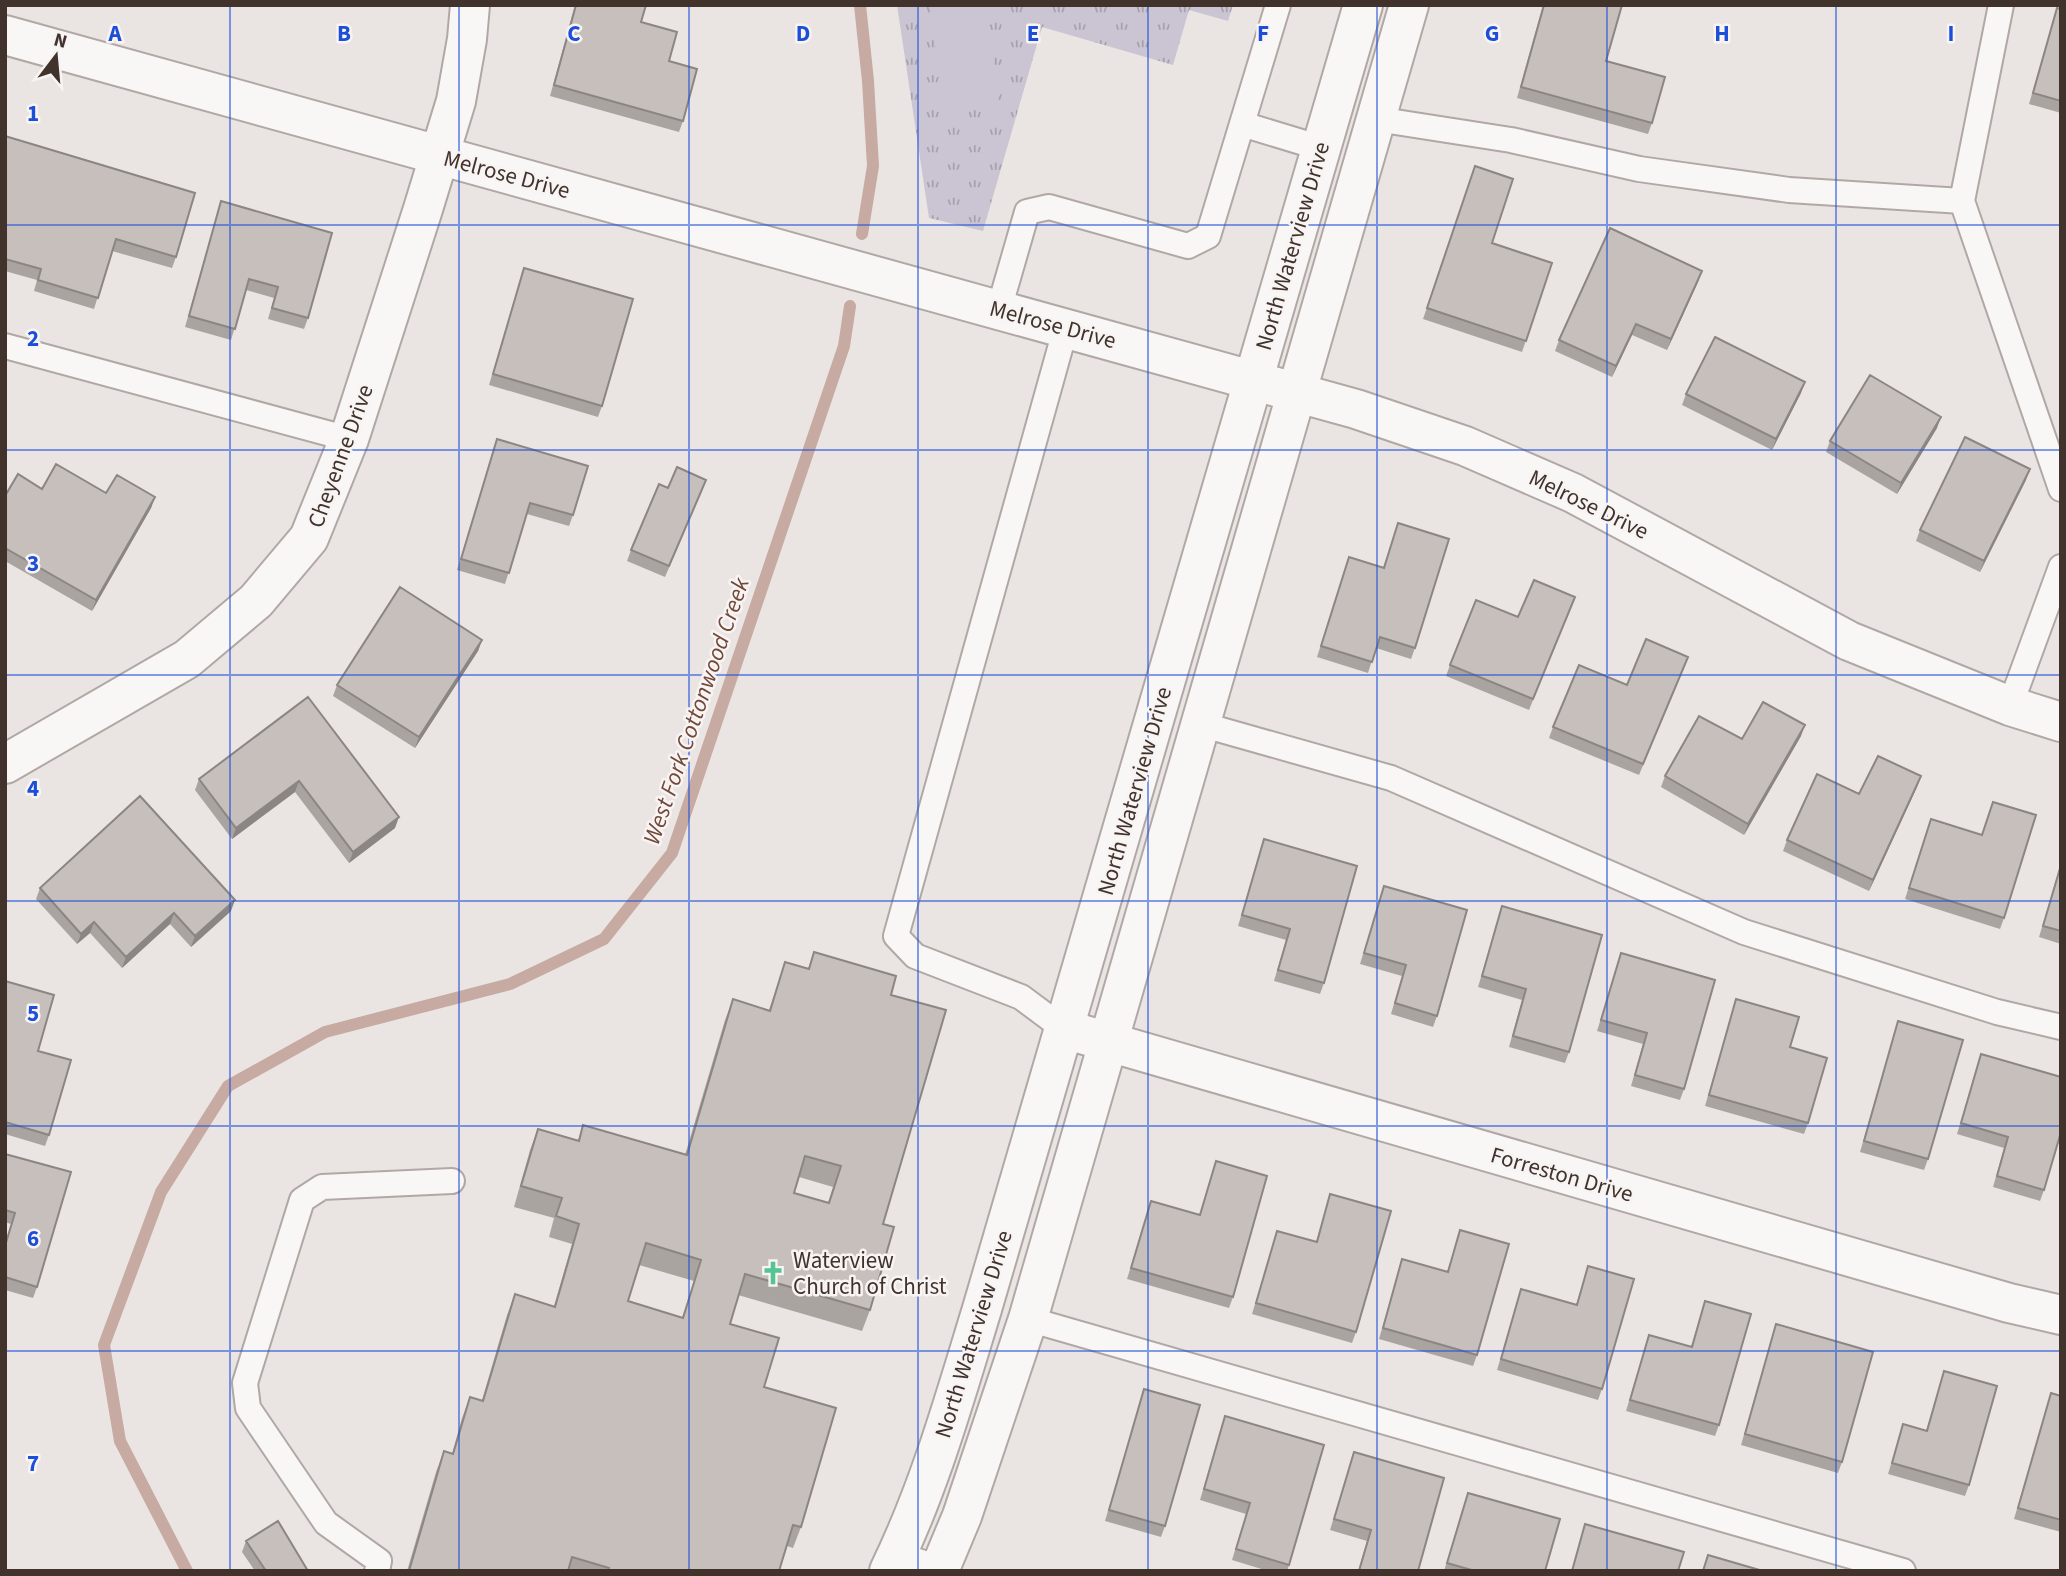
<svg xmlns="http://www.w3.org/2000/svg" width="2066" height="1576" font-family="'Source Sans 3',sans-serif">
	<defs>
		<pattern id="park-tufts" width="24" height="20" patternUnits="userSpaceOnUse" patternTransform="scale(1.75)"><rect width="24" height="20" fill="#cbc5d3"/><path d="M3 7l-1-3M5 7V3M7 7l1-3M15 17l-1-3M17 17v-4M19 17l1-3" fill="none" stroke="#a6a1ab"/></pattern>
	</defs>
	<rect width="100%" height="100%" fill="#eae5e3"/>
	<path fill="url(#park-tufts)" d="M 897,5 L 1233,5 L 1228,21 L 1189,10 L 1173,65 L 1042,27 L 983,231 L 929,218 Z"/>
	<path fill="#cbc5d3" d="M 931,5 L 986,5 L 998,101 L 944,114 Z"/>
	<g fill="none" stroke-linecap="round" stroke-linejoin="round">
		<path stroke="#c7aaa1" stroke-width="12" d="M 860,5 L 868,81 L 873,166 L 862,234
			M 187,1571 L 120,1441 L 104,1345 L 161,1192 L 228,1086 L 325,1032 L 510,984 L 604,939 L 672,853 L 844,346 L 850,306"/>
		<g stroke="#b1a8a5" stroke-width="28">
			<path id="service" d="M 2001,5 L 1962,201 L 2061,489
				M 1376,119 L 1511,140 L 1639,169 L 1789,190 L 1962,201
				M 1242,124 L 1321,148
				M 999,309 L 1027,212 L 1049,207 L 1188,246 L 1208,236 L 1278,5
				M 5,346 L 349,439
				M 2010,706 L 2061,567
				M 1200,724 L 1391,778 L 1744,932 L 1997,1012 L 2061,1027
				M 1064,1029 L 1021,997 L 915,956 L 896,936 L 1066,327
				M 1028,1319 L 1903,1571
				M 377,1571 L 379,1561 L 326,1523 L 248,1408 L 245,1383 L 302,1200 L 322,1187 L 452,1181"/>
		</g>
		<g stroke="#b1a8a5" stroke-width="42">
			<path id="minor" d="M 5,764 L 187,659 L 256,601 L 309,538 L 349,439 L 423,209 L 456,101 L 467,39 L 470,5
				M 1064,1029 L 2009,1303 L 2061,1315
				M 894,1561 L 926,1571"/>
		</g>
		<g stroke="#b1a8a5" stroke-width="42">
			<path id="tertiary" d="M 5,35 L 1356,409 L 1465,446 L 1573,493 L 1849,641 L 2010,706 L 2061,722
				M 889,1571 C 930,1487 955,1397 982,1309 L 1363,5
				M 939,1571 L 962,1516 L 1028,1319 L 1409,5"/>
		</g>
		<use href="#service" stroke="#f9f7f6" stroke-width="24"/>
		<use href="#minor" stroke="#f9f7f6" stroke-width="38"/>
		<use href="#tertiary" stroke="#f9f7f6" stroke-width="38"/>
	</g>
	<path fill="#aaa4a1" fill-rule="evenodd" d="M 575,5 L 646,5 L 641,22 L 669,61 L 683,121 L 679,132 L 550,96 Z
		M 1543,5 L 1622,5 L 1606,61 L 1652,123 L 1648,134 L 1517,98 Z
		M 2057,8 L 2061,9 L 2061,113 L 2029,104 Z
		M 5,136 L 176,257 L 172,268 L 112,251 L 94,309 L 34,291 L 37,280 L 5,271 Z
		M 1475,166 L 1492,243 L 1552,263 L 1522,352 L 1423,319 Z
		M 2061,175 L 2061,200 L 2059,181 Z
		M 221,201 L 308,318 L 304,329 L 268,319 L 274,298 L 246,290 L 231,340 L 185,327 Z
		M 524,268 L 602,406 L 598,417 L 489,385 Z
		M 1698,282 L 1667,350 L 1632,335 L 1612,377 L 1555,351 L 1559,340 Z
		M 1801,393 L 1772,450 L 1682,405 L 1686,394 Z
		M 1937,428 L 1897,494 L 1826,452 L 1830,441 Z
		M 497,439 L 573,515 L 569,526 L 527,514 L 505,584 L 457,570 Z
		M 2026,480 L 1980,572 L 1916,541 L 1920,530 Z
		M 668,488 L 702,491 L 665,577 L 627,561 L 631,550 Z
		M 42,489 L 155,497 L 151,508 L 92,611 L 5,561 L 5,496 Z
		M 1398,523 L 1415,648 L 1411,659 L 1376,648 L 1368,673 L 1317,657 L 1349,557 L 1383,568 Z
		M 1575,597 L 1529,710 L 1446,676 L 1450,665 L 1518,617 Z
		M 482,640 L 478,651 L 415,748 L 333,696 L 337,685 Z
		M 1684,668 L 1639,775 L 1549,738 L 1553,727 L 1627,685 Z
		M 308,697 L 395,828 L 349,863 L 295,792 L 232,839 L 195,790 L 199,779 Z
		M 1801,736 L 1744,835 L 1661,787 L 1665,776 Z
		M 1917,787 L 1869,891 L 1783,851 L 1787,840 L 1859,794 Z
		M 1927,830 L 2004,918 L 2000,929 L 1905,899 Z
		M 1264,839 L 1324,983 L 1320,994 L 1274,981 L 1286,940 L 1238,926 Z
		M 2061,864 L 2061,944 L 2039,937 Z
		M 1384,886 L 1437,1016 L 1433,1027 L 1391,1014 L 1402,976 L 1360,964 Z
		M 40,888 L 231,911 L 191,947 L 170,924 L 122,968 L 90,933 L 77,944 L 36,899 Z
		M 1502,906 L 1569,1052 L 1565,1063 L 1509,1047 L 1522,1000 L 1478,987 Z
		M 814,952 L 891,995 L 883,1224 L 870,1310 L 862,1331 L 738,1295 L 730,1324 L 764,1387 L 801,1527 L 793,1548 L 787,1546 L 779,1571 L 407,1571 L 436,1472 L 444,1451 L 452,1454 L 462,1418 L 470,1397 L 482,1400 L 507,1315 L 515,1294 L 554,1306 L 572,1244 L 549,1237 L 554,1218 L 514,1207 L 530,1150 L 538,1129 L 578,1140 L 583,1125 L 685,1155 L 725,1020 L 733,999 L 769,1010 L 785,962 L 808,969 ZM 799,1177 L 833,1187 L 828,1203 L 794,1193 ZM 639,1265 L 694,1281 L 682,1318 L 628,1301 Z
		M 1621,953 L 1684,1089 L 1680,1100 L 1631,1086 L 1643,1044 L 1597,1031 Z
		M 5,981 L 38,1051 L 49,1135 L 45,1146 L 5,1134 Z
		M 1736,999 L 1790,1047 L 1808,1123 L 1804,1134 L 1705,1106 Z
		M 1898,1021 L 1928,1159 L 1924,1170 L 1860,1152 Z
		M 1981,1054 L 2044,1190 L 2040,1201 L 1993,1187 L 2004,1148 L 1957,1134 Z
		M 5,1154 L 37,1287 L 33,1298 L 5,1290 L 5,1243 L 11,1224 L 5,1222 Z
		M 1216,1161 L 1233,1297 L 1229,1308 L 1127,1279 L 1151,1201 L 1200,1215 Z
		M 1330,1194 L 1356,1332 L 1352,1343 L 1252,1314 L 1277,1231 L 1316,1242 Z
		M 1460,1230 L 1477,1355 L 1473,1366 L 1379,1339 L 1402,1259 L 1447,1272 Z
		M 1588,1266 L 1602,1389 L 1598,1400 L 1497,1370 L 1521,1289 L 1576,1305 Z
		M 1705,1301 L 1719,1425 L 1715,1436 L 1626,1411 L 1649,1335 L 1691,1347 Z
		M 1776,1324 L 1842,1462 L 1838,1473 L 1741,1445 Z
		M 1944,1371 L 1969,1485 L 1965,1496 L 1888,1474 L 1903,1424 L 1926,1431 Z
		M 1144,1389 L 1165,1526 L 1161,1537 L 1105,1521 Z
		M 2051,1393 L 2061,1396 L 2061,1532 L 2014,1519 Z
		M 1225,1416 L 1289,1565 L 1287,1571 L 1268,1571 L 1232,1560 L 1246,1514 L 1200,1500 Z
		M 1354,1452 L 1418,1571 L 1358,1571 L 1367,1541 L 1330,1530 Z
		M 1468,1493 L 1545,1571 L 1444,1571 Z
		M 246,1541 L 308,1571 L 255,1571 L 242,1552 Z"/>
	<path fill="#8b8683" d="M 1702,271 L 1698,282 L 1667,350 L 1671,339 Z
		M 1636,324 L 1632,335 L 1612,377 L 1616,366 Z
		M 1805,382 L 1801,393 L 1772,450 L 1776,439 Z
		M 1941,417 L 1937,428 L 1897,494 L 1901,483 Z
		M 2030,469 L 2026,480 L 1980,572 L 1984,561 Z
		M 155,497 L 151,508 L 92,611 L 96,600 Z
		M 482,640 L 478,651 L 415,748 L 419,737 Z
		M 1805,725 L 1801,736 L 1744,835 L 1748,824 Z
		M 1921,776 L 1917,787 L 1869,891 L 1873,880 Z
		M 299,781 L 295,792 L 232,839 L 236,828 Z
		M 399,817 L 395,828 L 349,863 L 353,852 Z
		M 235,900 L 231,911 L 191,947 L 195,936 Z
		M 174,913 L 170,924 L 122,968 L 126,957 Z
		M 94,922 L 90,933 L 77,944 L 81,934 Z"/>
	<path fill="#c6bfbb" stroke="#8b8683" stroke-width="2" fill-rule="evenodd" d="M 576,5 L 646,5 L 641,22 L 677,32 L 669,61 L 697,69 L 683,121 L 554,85 Z
		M 1544,5 L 1622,5 L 1606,61 L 1665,77 L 1652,123 L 1521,87 Z
		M 2057,8 L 2061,9 L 2061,101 L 2033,93 Z
		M 5,136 L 195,193 L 176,257 L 116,239 L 98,298 L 38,280 L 41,269 L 5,259 Z
		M 1475,166 L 1513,179 L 1492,243 L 1552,263 L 1526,341 L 1427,308 Z
		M 221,201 L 332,233 L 308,318 L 272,308 L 278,287 L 249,279 L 235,329 L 189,316 Z
		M 1610,228 L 1702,271 L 1671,339 L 1636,324 L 1616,366 L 1559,340 Z
		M 524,268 L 633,299 L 602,406 L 493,374 Z
		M 1715,337 L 1805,382 L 1776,439 L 1686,394 Z
		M 1870,375 L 1941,417 L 1901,483 L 1830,441 Z
		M 1965,437 L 2030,469 L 1984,561 L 1920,530 Z
		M 497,439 L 588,466 L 573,515 L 530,503 L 509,573 L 461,559 Z
		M 56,464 L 106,493 L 117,475 L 155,497 L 96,600 L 5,548 L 5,496 L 18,474 L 42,489 Z
		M 677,467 L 706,480 L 669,566 L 631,550 L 659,484 L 668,488 Z
		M 1398,523 L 1449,539 L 1415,648 L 1380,637 L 1372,662 L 1321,646 L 1349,557 L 1384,568 Z
		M 1534,580 L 1575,597 L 1533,699 L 1450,665 L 1476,600 L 1518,617 Z
		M 400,587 L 482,640 L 419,737 L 337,685 Z
		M 1646,639 L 1688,657 L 1643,764 L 1553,727 L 1579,665 L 1627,685 Z
		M 308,697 L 399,817 L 353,852 L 299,781 L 236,828 L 199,779 Z
		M 1763,702 L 1805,725 L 1748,824 L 1665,776 L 1699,716 L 1742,739 Z
		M 1878,756 L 1921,776 L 1873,880 L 1787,840 L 1817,774 L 1859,794 Z
		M 140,796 L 235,900 L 195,936 L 174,913 L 126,957 L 94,922 L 81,934 L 40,888 Z
		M 1993,802 L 2036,815 L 2004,918 L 1909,888 L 1931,819 L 1982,835 Z
		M 1264,839 L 1357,866 L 1324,983 L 1278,970 L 1290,929 L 1242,915 Z
		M 2061,865 L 2061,931 L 2043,926 Z
		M 1384,886 L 1467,910 L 1437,1016 L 1395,1003 L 1406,965 L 1364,953 Z
		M 1502,906 L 1602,935 L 1569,1052 L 1513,1036 L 1526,989 L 1482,976 Z
		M 814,952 L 896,976 L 891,995 L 946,1010 L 883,1224 L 894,1227 L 870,1310 L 745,1274 L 730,1324 L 779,1338 L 764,1387 L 836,1408 L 801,1527 L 793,1525 L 779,1571 L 608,1571 L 609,1568 L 572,1557 L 568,1571 L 409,1571 L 444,1451 L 453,1454 L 470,1397 L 483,1401 L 515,1294 L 555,1307 L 579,1224 L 556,1216 L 562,1198 L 521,1186 L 538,1129 L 579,1141 L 583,1125 L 687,1155 L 733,999 L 770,1011 L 785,962 L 809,969 ZM 805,1156 L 841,1166 L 829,1203 L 794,1193 ZM 646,1243 L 701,1260 L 683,1318 L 628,1301 Z
		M 1621,953 L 1715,980 L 1684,1089 L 1635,1075 L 1647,1033 L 1601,1020 Z
		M 5,981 L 54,995 L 38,1051 L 71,1060 L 49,1135 L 5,1122 Z
		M 1736,999 L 1799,1017 L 1790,1047 L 1827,1058 L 1808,1123 L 1709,1095 Z
		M 1898,1021 L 1963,1040 L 1928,1159 L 1864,1141 Z
		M 1981,1054 L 2061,1077 L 2061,1132 L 2044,1190 L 1997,1176 L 2008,1137 L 1961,1123 Z
		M 5,1154 L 71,1172 L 37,1287 L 5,1277 L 5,1246 L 15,1213 L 5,1210 Z
		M 1216,1161 L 1267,1176 L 1233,1297 L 1131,1268 L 1151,1201 L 1200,1215 Z
		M 1330,1194 L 1391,1211 L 1356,1332 L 1256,1303 L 1277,1231 L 1317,1242 Z
		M 1460,1230 L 1509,1244 L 1477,1355 L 1383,1328 L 1402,1259 L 1448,1272 Z
		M 1588,1266 L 1634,1279 L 1602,1389 L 1501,1359 L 1521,1289 L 1577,1305 Z
		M 1705,1301 L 1751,1314 L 1719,1425 L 1630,1400 L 1649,1335 L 1692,1347 Z
		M 1776,1324 L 1873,1352 L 1842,1462 L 1745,1434 Z
		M 1944,1371 L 1997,1386 L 1969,1485 L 1892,1463 L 1903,1424 L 1927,1431 Z
		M 1144,1389 L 1200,1405 L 1165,1526 L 1109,1510 Z
		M 2051,1393 L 2061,1396 L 2061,1520 L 2018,1508 Z
		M 1225,1416 L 1324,1445 L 1289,1565 L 1236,1549 L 1250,1503 L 1204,1489 Z
		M 1354,1452 L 1444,1478 L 1418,1571 L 1359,1571 L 1371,1530 L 1334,1519 Z
		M 1468,1493 L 1560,1519 L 1545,1571 L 1475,1571 L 1447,1563 Z
		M 278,1521 L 308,1571 L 275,1571 L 275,1570 L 266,1571 L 246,1541 Z
		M 1585,1524 L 1684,1552 L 1678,1571 L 1572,1571 Z
		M 1708,1555 L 1763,1571 L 1703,1571 Z"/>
	<path fill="none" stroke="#1d4ed8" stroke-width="2" stroke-opacity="0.55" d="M 230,5 L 230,1571M 459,5 L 459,1571M 689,5 L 689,1571M 918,5 L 918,1571M 1148,5 L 1148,1571M 1377,5 L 1377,1571M 1607,5 L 1607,1571M 1836,5 L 1836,1571M 5,225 L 2061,225M 5,450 L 2061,450M 5,675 L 2061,675M 5,901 L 2061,901M 5,1126 L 2061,1126M 5,1351 L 2061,1351"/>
	<defs>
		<g id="church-bare" transform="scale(1.89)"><path d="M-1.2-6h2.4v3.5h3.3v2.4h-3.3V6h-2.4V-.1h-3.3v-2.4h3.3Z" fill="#53c492" stroke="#f7f4f3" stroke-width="2.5" paint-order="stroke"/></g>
	</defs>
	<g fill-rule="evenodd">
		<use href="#church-bare" x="773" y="1273"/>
	</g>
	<g text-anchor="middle" stroke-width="5" stroke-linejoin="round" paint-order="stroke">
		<g font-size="23" fill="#41332c" stroke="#f7f4f3">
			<text transform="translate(507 174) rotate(15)" y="8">Melrose Drive</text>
			<text transform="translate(1292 246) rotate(-74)" y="8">North Waterview Drive</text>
			<text transform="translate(1053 324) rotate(15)" y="8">Melrose Drive</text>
			<text transform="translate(340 456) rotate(-70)" y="8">Cheyenne Drive</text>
			<text transform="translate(1589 504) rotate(26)" y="8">Melrose Drive</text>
			<text transform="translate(1134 791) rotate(-74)" y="8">North Waterview Drive</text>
			<text transform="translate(1562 1174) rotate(16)" y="8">Forreston Drive</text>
			<text transform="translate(973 1334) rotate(-73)" y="8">North Waterview Drive</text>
		</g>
		<g font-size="23" fill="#41332c" stroke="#f7f4f3" text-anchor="start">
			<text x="793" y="1268">Waterview<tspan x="793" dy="26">Church of Christ</tspan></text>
		</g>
		<g font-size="24" font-style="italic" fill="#724839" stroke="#f7f4f3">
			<text transform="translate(696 711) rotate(-71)" y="8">West Fork Cottonwood Creek</text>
		</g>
	</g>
	<g font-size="23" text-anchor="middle" font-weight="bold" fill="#1d4ed8" stroke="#f7f4f3" stroke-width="5" stroke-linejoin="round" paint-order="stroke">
		<text x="115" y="41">A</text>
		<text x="344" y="41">B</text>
		<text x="574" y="41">C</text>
		<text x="803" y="41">D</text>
		<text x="1033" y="41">E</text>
		<text x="1263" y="41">F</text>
		<text x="1492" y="41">G</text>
		<text x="1722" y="41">H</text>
		<text x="1951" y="41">I</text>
		<text x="33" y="121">1</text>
		<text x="33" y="346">2</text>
		<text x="33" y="571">3</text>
		<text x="33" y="796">4</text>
		<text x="33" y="1021">5</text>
		<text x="33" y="1246">6</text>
		<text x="33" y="1471">7</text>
	</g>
	<rect width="2066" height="1576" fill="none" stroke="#41332c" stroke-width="14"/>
	<g transform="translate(56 56) rotate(16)" stroke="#f7f4f3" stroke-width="5" paint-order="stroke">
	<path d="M0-5L12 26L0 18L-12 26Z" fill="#41332c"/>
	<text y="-10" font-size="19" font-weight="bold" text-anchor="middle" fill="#41332c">N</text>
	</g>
</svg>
